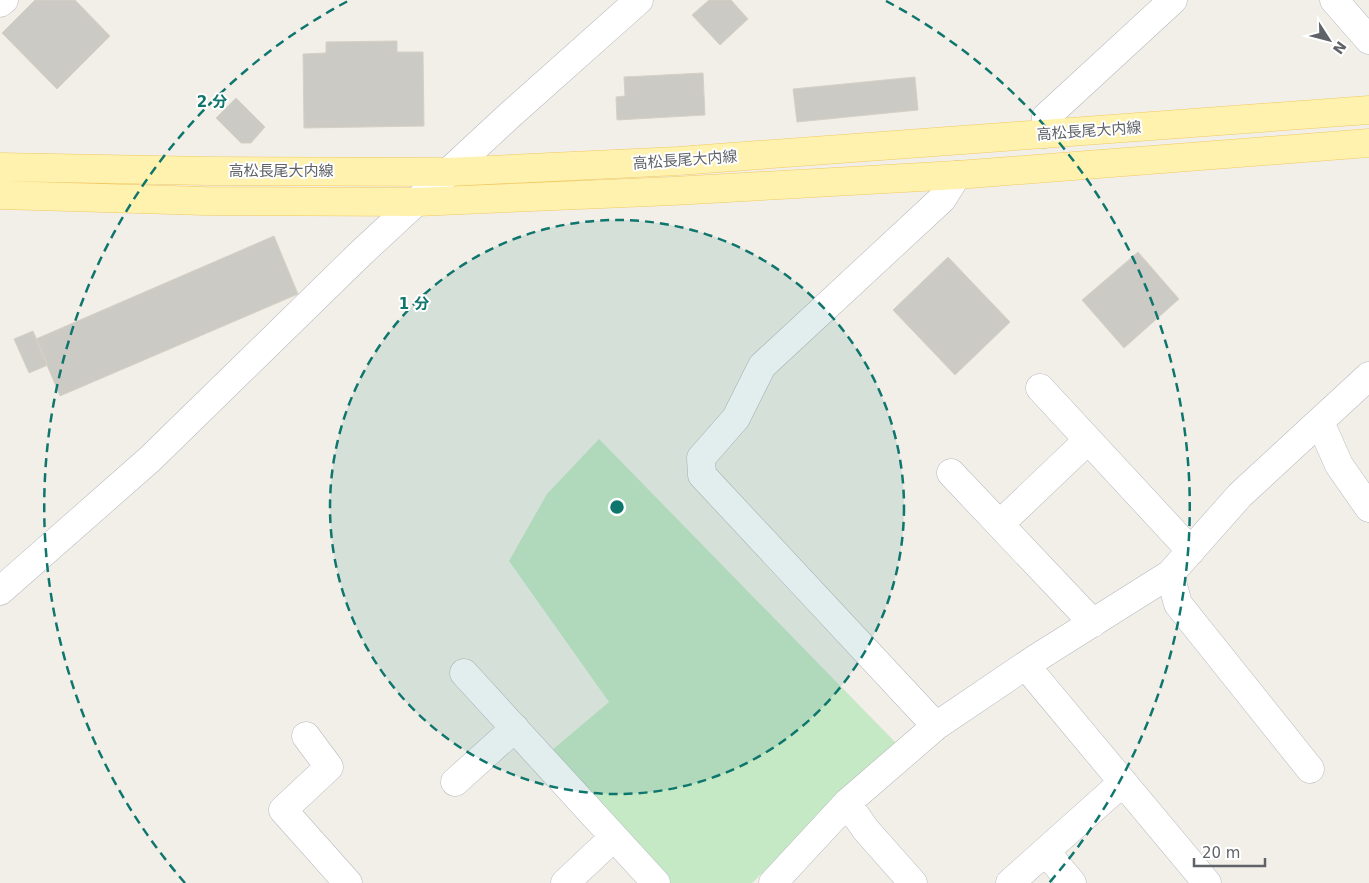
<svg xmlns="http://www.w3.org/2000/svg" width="1369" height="883" font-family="'DejaVu Sans','Noto Sans JP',sans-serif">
	<rect width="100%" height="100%" fill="#f1efe8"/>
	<path fill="#c5e8c5" d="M 599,439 L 896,743 L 752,883 L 663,883 L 544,757 L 609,702 L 509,561 L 547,494 Z"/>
	<path fill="#cccac5" stroke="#d6d1c6" d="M 35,0 L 75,0 L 110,36 L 57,89 L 2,33 Z
		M 709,0 L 731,0 L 748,19 L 720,45 L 692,15 Z
		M 397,41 L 397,52 L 423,52 L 424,126 L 304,128 L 303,54 L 326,53 L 326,42 Z
		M 703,73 L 705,115 L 617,120 L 616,97 L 625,96 L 624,77 Z
		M 915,77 L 918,110 L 797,122 L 793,89 Z
		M 236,98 L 265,127 L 251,143 L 241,143 L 216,118 Z
		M 274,236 L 298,294 L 60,396 L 36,339 Z
		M 1138,252 L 1179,299 L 1124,348 L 1082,300 Z
		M 948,257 L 1010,322 L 955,375 L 893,310 Z
		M 33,331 L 48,365 L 29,373 L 14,339 Z"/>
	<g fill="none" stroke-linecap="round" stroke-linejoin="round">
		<g stroke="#b5b8bc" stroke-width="29">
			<path id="minor" d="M 1334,0 L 1369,40
				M 0,3 L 4,0
				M 1044,134 L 1046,117 L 1173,0
				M 1040,388 L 1191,551
				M 1320,422 L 1339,465 L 1369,508
				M 951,473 L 1093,623
				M 1000,524 L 1088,440
				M 1170,574 L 1178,604 L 1310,769
				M 0,591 L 150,459 L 360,254 L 511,114 L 639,0
				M 1026,666 L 1207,883
				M 464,673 L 656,883
				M 936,726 L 702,475 L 701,458 L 736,418 L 762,366 L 942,199 L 957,175
				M 306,736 L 329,767 L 283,810 L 348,883
				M 455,782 L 515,728
				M 847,803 L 866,830 L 913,883
				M 1046,852 L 1072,883
				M 565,883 L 614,837
				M 773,883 L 847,803 L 936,726 L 1035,659 L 1170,574 L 1240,495 L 1369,376
				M 1010,883 L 1123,782"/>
		</g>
		<g stroke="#f2c960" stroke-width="29">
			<path id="major" d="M 0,167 L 209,171 L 448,172 L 678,161 L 1369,110
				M 0,195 L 205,201 L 416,202 L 673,191 L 957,175 L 1369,143"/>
		</g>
		<use href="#minor" stroke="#fff" stroke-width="28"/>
		<use href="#major" stroke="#fff2af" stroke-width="28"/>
	</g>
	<circle cx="617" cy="507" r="287" fill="#0f766e" fill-opacity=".12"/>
	<g fill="none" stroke="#0f766e" stroke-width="2.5" stroke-dasharray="9 6">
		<circle cx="617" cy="507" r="287"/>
		<path d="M185 883A573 573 0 0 1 348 1M886 1A573 573 0 0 1 1049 883"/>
	</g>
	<g text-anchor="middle" stroke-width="4" stroke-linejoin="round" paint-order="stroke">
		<g font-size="15" fill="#5f6368" stroke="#fff">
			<text transform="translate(1089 131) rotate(-4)" y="5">高松長尾大内線</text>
			<text transform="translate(685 160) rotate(-4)" y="5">高松長尾大内線</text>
			<text x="281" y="176">高松長尾大内線</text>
		</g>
	</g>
	<circle cx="617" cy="507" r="8" fill="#0f766e" stroke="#fff" stroke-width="2.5"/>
	<g font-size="15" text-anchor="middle" font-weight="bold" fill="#0f766e" stroke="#fff" stroke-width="4" stroke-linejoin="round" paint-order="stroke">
		<text x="212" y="107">2 分</text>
		<text x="414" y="309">1 分</text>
	</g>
	<g transform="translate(1329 40) rotate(126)" stroke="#ffffff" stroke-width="4" paint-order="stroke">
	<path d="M0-4L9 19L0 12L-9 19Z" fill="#5f6368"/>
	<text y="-8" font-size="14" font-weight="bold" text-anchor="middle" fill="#5f6368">N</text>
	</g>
	<path d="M1194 858v8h71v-8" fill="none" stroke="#5f6368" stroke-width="2.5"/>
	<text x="1202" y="858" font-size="15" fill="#5f6368" stroke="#ffffff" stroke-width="4" paint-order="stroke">20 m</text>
</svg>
